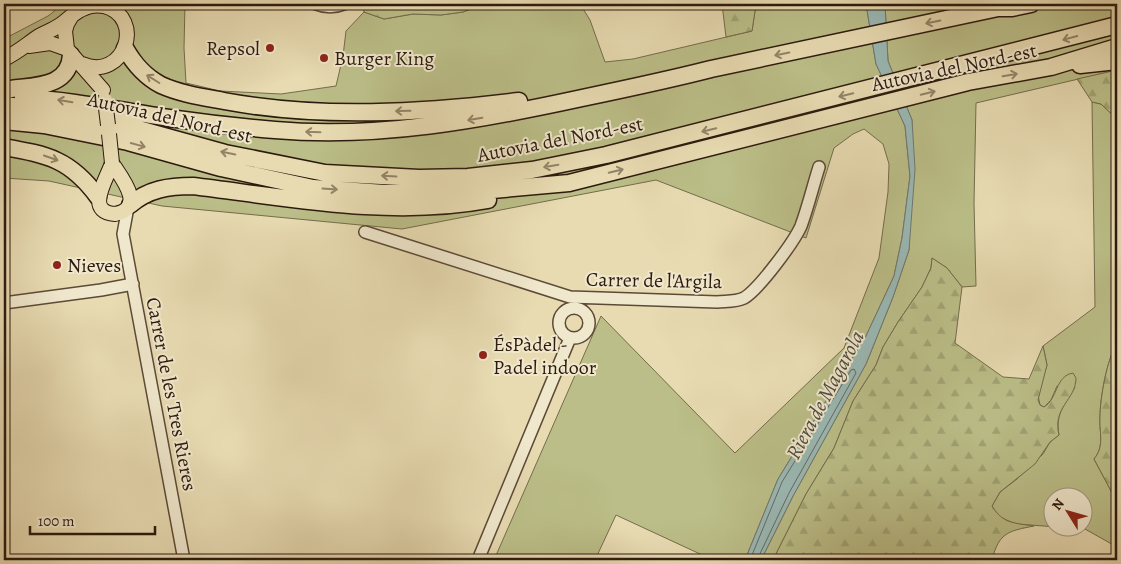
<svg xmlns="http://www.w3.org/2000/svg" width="1121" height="564" font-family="Alegreya,serif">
	<defs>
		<pattern id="forest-firs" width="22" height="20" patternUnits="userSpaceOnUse" patternTransform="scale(1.25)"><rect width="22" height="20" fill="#bbbe88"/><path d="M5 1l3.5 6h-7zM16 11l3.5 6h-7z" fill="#a1a374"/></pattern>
	</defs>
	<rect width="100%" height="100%" fill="#e8dbb2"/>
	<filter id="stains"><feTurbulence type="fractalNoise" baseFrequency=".004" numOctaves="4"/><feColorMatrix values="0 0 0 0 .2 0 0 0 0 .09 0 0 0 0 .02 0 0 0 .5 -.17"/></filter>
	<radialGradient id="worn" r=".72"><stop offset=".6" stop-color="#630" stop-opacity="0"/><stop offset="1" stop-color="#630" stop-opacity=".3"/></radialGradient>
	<path fill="#bbbe88" stroke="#746c4b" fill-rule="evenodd" d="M 63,4 L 185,4 L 184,48 L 186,83 L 220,91 L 281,94 L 336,86 L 343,56 L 346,31 L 364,12 L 384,19 L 413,14 L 441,15 L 463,12 L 484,4 L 580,4 L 590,20 L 605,62 L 633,59 L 752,31 L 756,4 L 866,4 L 876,64 L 905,126 L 910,176 L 902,238 L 894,276 L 866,336 L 778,479 L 745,560 L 713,560 L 616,515 L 595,560 L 494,560 L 601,316 L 735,453 L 844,348 L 879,258 L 888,192 L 889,164 L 883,144 L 864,129 L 853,134 L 834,148 L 806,238 L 656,180 L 402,229 L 162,206 L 49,181 L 4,178 L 4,39 L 48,16 Z
		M 885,4 L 1117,4 L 1117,70 L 976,103 L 974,203 L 976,286 L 962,287 L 947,268 L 932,258 L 931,268 L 922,287 L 898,322 L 883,347 L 876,365 L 853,401 L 834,448 L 806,494 L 773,560 L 761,560 L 793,496 L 866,364 L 893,297 L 909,250 L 912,120 L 888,61 Z
		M 1092,102 L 1101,104 L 1117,119 L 1117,344 C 1107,358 1100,398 1100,417 C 1099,432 1105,446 1094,459 L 1117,502 L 1117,547 L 1085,529 L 1016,524 L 999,517 L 992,506 L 1000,492 L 1017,479 L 1043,454 L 1050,442 L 1059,435 C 1055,413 1065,405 1075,387 L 1057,386 L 1051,400 L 1044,407 L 1040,405 L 1038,395 L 1047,365 L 1043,346 L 1095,307 ZM 1054,496 L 1084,496 L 1084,526 L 1054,526 Z"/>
	<path fill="url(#forest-firs)" stroke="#746c4b" d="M 363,4 L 484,4 L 463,12 L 441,15 L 413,14 L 384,19 L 364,12 Z
		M 722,4 L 756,4 L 752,31 L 726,37 Z
		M 1117,70 L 1117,119 L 1101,104 L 1092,102 L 1077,79 Z
		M 932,258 L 947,268 L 962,287 L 955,343 L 1003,377 L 1029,379 L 1043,346 L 1047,365 L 1038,400 L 1040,405 L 1044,407 C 1058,399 1055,376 1073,373 L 1076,378 C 1076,400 1052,407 1059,435 L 1050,442 L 1035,464 L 1000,492 L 992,506 C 1003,524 1015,523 1034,526 C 1009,531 999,532 992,560 L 773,560 L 806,494 L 834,448 L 853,401 L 876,365 L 883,347 L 898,322 L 922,287 L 931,268 Z
		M 1117,344 L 1117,407 L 1114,415 L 1113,453 L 1117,464 L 1117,502 L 1094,459 C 1105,446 1099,432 1100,417 C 1100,399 1107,358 1117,344 Z"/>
	<path fill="#9ab9b5" stroke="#6e7972" d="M 866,4 L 885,4 L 888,61 L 912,120 L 915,169 L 909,250 L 893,297 L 866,364 L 793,496 L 761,560 L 745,560 L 778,479 L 866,336 L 894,276 L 902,238 L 910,176 L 905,126 L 876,64 Z"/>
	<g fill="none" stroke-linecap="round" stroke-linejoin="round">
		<path stroke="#646a62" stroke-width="1" d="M 750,560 L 782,482 L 851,370 L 854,369 L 856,373 L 789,493 L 757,560"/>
		<g stroke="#5c4a37" stroke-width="14">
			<path id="minor" d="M 316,4 C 326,8 334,8 344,4
				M 128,207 L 123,234 L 184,560
				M 365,232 L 570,297 L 717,302 C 726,301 736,302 744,298 C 759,289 794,242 801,226 C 808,207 813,186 819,167
				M 4,303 L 101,290 L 133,284
				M559 323a15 15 0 1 1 30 0a15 15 0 1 1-30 0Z
				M 478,560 L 570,338"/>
		</g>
		<g stroke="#2d1a0e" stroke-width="16">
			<path id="major" d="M 71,17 L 67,24 L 65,31 L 67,49 L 103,90
				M 29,46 L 50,43 L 67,49
				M 4,59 C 17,53 27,44 39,36 C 46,32 53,30 60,25 C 68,20 75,11 85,8 C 91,5 97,5 104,6 C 146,17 125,82 82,64
				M 112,163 C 121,177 147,208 115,214 C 84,212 107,179 112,163 Z"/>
		</g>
		<g stroke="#2d1a0e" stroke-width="19">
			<path id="highway" d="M 1000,8 L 1012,8 L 1031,4
				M 125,48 C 134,64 144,76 161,85 C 181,94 203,97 224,101 C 321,119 421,113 519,101
				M 1080,65 L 1117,61
				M 4,90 C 30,85 69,90 71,55
				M 23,98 C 73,100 121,111 169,118 C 204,123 239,127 275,130 C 378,139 481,120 582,98 C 625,89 668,80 711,69 L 998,8 L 1009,4
				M 4,105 L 48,110 L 131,127 L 225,153 L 325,173 L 419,178 L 468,177 L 532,170 L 606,155 L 1117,25
				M 4,121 L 44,125 L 128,142 L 221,168 L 313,188 L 384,193 L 459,193 L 569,183 L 968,82 L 1051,67 L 1117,47
				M 4,147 C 48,155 70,159 98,197
				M 130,205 C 148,189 169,186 193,186 C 290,198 391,218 488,200"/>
		</g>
		<use href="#minor" stroke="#f0e8cd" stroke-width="11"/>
		<use href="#major" stroke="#e8dbb2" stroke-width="14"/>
		<use href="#highway" stroke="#e8dbb2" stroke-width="16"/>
		<g stroke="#2d1a0e" stroke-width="16" stroke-linecap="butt">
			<path id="major-bridge" d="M 105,100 L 108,125
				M 109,134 L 112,163"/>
		</g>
		<use href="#major-bridge" stroke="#e8dbb2" stroke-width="14"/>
	</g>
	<defs><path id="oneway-shaft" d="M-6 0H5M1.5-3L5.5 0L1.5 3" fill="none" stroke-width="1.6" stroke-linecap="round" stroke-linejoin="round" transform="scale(1.25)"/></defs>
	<g stroke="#948468">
		<use href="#oneway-shaft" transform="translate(933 22) rotate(168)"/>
		<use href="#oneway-shaft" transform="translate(1070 38) rotate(165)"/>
		<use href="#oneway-shaft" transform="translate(782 54) rotate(168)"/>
		<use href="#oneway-shaft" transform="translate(1010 75) rotate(-10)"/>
		<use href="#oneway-shaft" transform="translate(153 79) rotate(-148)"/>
		<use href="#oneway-shaft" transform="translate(928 93) rotate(-14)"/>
		<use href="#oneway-shaft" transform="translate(846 95) rotate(166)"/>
		<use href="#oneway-shaft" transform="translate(65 101) rotate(-171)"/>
		<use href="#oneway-shaft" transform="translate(403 111) rotate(179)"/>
		<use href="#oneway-shaft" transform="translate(475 119) rotate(170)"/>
		<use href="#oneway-shaft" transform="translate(709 130) rotate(166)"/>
		<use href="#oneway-shaft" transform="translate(313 132) rotate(-178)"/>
		<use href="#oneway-shaft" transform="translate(138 145) rotate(15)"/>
		<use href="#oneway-shaft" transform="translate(228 153) rotate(-168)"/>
		<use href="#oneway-shaft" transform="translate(51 158) rotate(19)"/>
		<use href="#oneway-shaft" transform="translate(551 166) rotate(170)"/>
		<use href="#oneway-shaft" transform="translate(616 171) rotate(-14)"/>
		<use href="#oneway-shaft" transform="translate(389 176) rotate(-177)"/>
		<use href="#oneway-shaft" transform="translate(330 189) rotate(4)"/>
	</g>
	<g fill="#8f2418" stroke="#f0e8cd" stroke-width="2">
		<circle cx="270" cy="48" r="5"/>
		<circle cx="324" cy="58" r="5"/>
		<circle cx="57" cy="265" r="5"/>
		<circle cx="483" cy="355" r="5"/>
	</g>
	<g text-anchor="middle" stroke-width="4" stroke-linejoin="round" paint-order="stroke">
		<g font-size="20" fill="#2d1a0e" stroke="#f0e8cd" text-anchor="start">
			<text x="260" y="55" text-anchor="end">Repsol</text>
			<text x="334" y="65">Burger King</text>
			<text x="67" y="272">Nieves</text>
			<text x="493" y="351">ÉsPàdel -<tspan x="493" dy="23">Padel indoor</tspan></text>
		</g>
		<g font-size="20" fill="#2d1a0e" stroke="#f0e8cd">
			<text transform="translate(954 67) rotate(-12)" y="7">Autovia del Nord-est</text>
			<text transform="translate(170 117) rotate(13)" y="7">Autovia del Nord-est</text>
			<text transform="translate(560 139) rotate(-11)" y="7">Autovia del Nord-est</text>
			<text transform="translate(654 280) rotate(1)" y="7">Carrer de l'Argila</text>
			<text transform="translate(172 394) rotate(79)" y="7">Carrer de les Tres Rieres</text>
		</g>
		<g font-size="21" font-style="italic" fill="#4e4a40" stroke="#f0e8cd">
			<text transform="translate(825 395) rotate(-62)" y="7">Riera de Magarola</text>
		</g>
	</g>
	<rect width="1121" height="564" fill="none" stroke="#e8dbb2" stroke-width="20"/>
	<rect x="5" y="5" width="1111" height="554" fill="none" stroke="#2d1a0e" stroke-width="2.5"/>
	<rect x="10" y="10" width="1101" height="544" fill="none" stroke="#2d1a0e"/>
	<g transform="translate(1068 512) rotate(307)"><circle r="24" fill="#f0e8cd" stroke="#a29681"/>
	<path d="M0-4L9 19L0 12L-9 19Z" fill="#8f2418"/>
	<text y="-8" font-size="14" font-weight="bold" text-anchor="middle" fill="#2d1a0e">N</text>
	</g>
	<path d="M30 526v8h125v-8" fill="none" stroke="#2d1a0e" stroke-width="2.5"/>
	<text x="38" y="526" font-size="15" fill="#2d1a0e" stroke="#f0e8cd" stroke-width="4" paint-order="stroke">100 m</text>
	<rect width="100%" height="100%" filter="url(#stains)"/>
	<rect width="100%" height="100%" fill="url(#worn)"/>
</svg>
